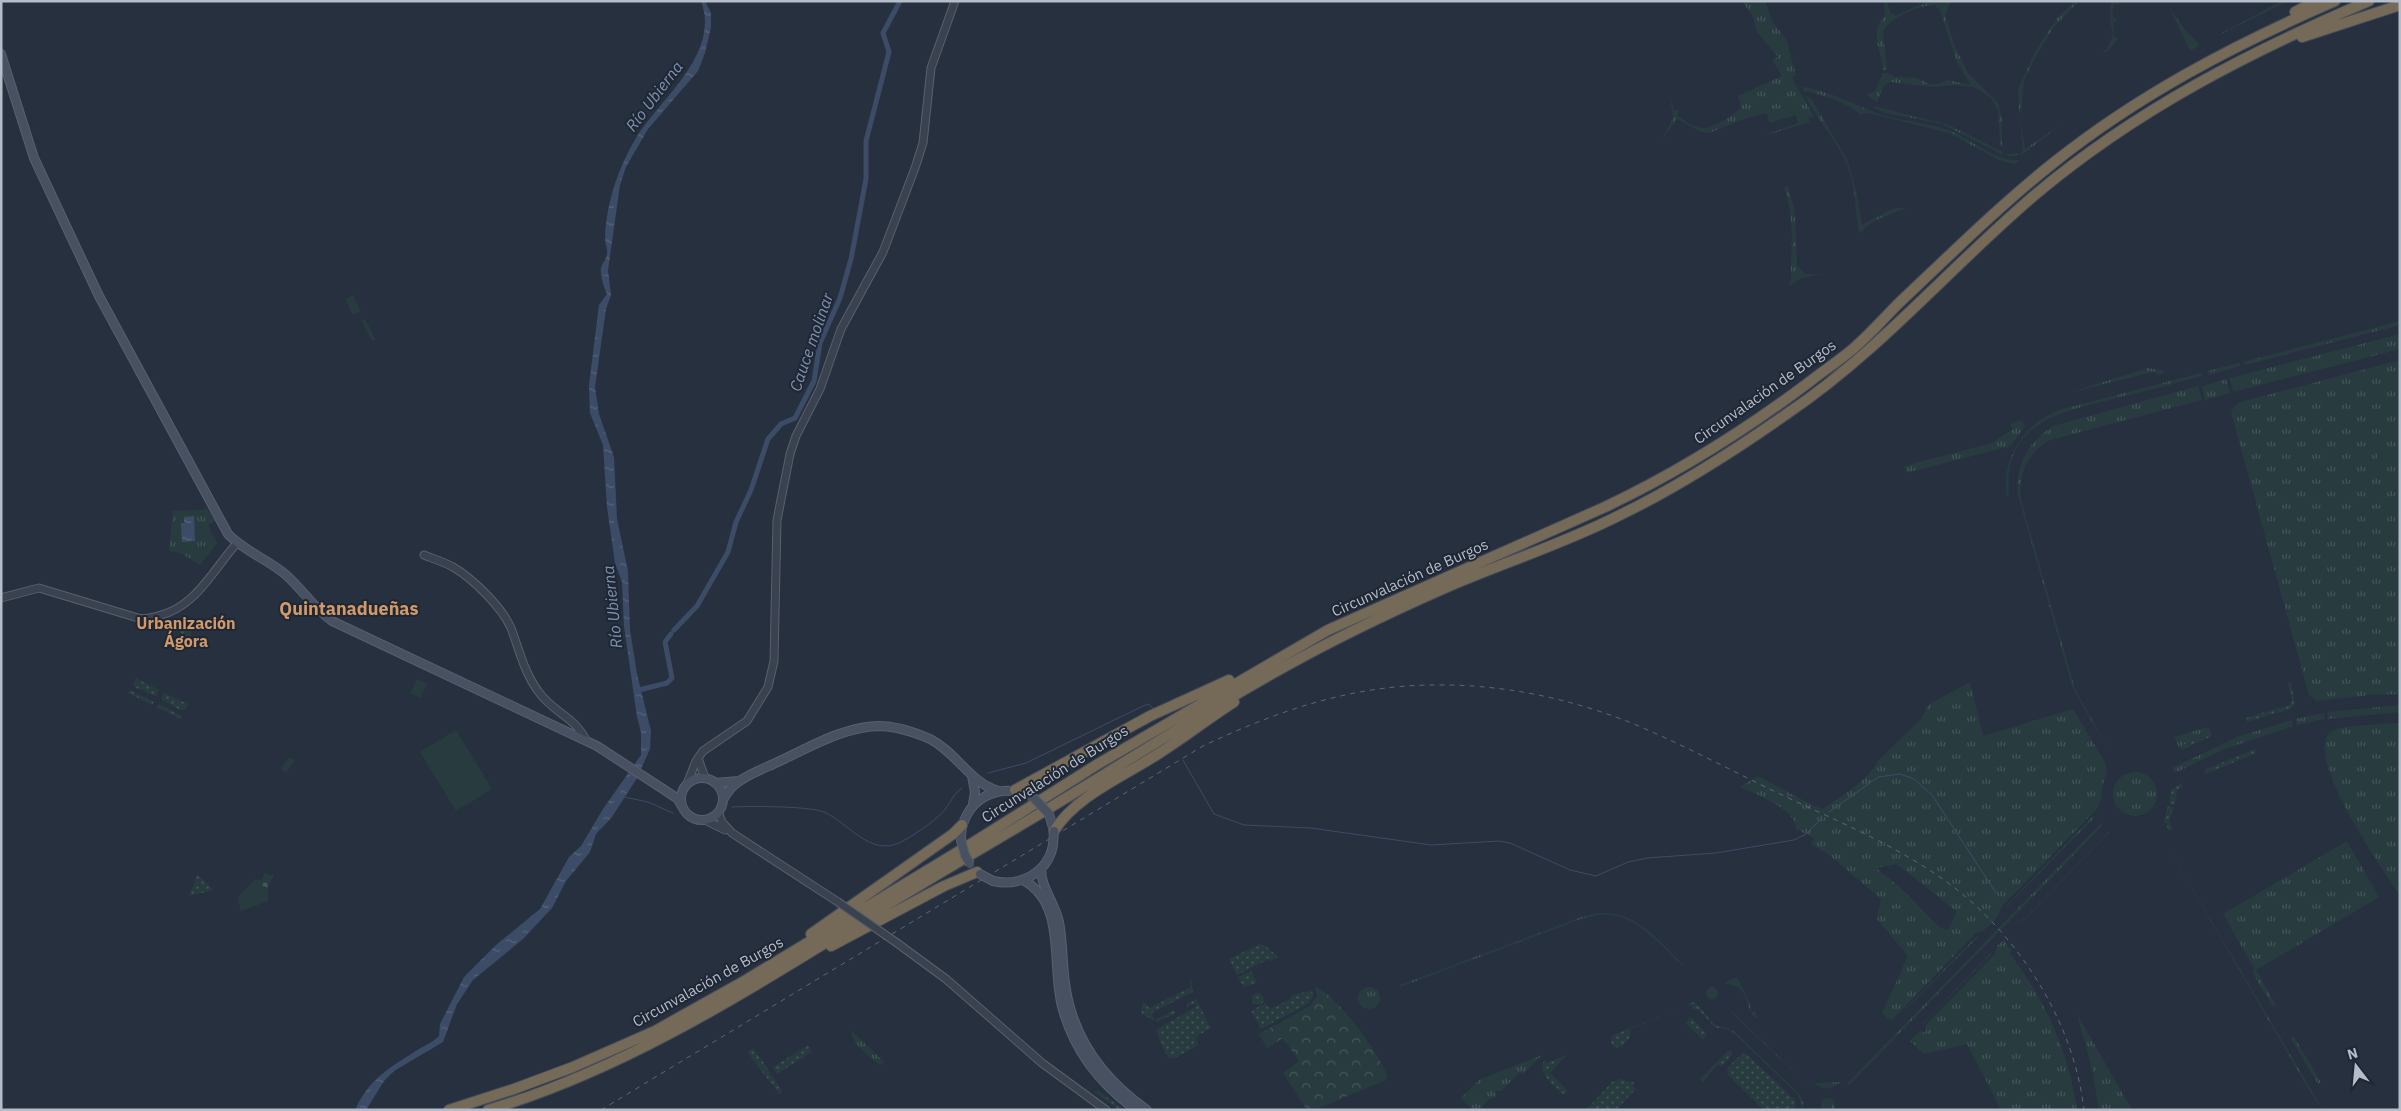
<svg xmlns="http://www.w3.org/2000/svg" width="2401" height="1111" font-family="'IBM Plex Sans',sans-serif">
	<defs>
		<pattern id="grass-tufts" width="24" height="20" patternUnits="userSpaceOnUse" patternTransform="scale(1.25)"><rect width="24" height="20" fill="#283c40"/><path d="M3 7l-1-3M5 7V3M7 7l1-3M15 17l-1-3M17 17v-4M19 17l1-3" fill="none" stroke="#45565a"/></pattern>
		<pattern id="forest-crowns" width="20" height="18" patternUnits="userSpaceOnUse" patternTransform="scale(1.25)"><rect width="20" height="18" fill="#283c40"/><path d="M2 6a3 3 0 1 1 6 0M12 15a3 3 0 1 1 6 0" fill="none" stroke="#45565a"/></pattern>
		<pattern id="cemetery-stones" width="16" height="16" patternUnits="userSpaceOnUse" patternTransform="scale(1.25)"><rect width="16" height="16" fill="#283c40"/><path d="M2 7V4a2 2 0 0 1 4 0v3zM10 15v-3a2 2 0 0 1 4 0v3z" fill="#45565a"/></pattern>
		<pattern id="garden-dots" width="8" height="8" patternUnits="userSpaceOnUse" patternTransform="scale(1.25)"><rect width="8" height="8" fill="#283c40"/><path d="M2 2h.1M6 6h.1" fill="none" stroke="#45565a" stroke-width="1.8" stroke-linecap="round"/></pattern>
		<pattern id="water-ripples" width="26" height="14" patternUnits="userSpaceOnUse" patternTransform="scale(1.25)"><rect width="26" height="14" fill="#3c4c67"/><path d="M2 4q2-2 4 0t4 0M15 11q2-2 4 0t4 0" fill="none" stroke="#56647b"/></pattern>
	</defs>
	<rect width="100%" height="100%" fill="#26303f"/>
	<path fill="url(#grass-tufts)" fill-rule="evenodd" d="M 1742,1 L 1765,1 L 1772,21 L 1786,39 L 1796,75 L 1792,78 L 1815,118 L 1811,117 L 1808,118 L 1810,122 L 1760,137 L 1798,123 L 1796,115 L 1769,123 L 1767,113 L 1747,118 L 1709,133 L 1701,132 L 1677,119 L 1662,140 L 1673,118 L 1670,95 L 1674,110 L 1679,110 L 1678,116 C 1685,121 1694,128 1703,128 C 1712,128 1738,114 1741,107 L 1738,96 L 1782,76 L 1772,60 L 1778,57 L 1757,32 L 1753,17 Z
		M 1884,1 L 1887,1 L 1890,12 L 1896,16 L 1927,1 L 1951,1 L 1945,15 L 1955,47 L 1968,73 L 1998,103 L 2002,120 L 2002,147 L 2000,141 L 1998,110 L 1992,99 L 1981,91 L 1973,87 L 1954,85 L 1931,87 L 1891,82 L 1884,85 L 1877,102 L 1867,95 L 1875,91 L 1883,73 L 1888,73 L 1895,77 L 1917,78 L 1929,84 L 1938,84 L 1947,80 L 1971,85 L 1957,62 L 1940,10 L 1935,5 C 1922,4 1886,19 1883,32 L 1887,70 L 1883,70 C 1881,50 1869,32 1885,16 Z
		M 2075,1 L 2079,1 L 2054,27 L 2037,54 L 2024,80 L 2021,113 L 2019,112 L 2018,89 L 2035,52 L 2057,18 Z
		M 2111,1 L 2115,1 L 2120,5 L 2114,4 L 2112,14 L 2117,22 L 2113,21 L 2114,37 L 2118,39 L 2107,52 L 2102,51 L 2107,50 L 2113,35 L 2110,19 Z
		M 2281,1 L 2289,1 L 2213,38 Z
		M 2170,9 L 2187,32 L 2200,45 L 2190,51 Z
		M 1805,87 C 1833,92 1858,107 1885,116 C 1907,122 1931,123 1953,132 C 1975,141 1993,161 2019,160 L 2015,164 L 1999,160 L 1949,133 L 1869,113 L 1860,114 C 1847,102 1824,96 1807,91 L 1804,92 L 1803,88 Z
		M 1805,95 L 1812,100 L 1847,159 L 1856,191 L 1862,225 L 1891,209 L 1906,208 L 1874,221 L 1859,233 C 1855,208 1856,181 1844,158 C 1833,136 1816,118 1805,95 Z
		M 1874,106 L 1949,125 L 2003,152 L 2003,155 L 1942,124 L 1886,113 L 1874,108 Z
		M 2020,119 L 2025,149 L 2062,124 L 2023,154 L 2009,156 L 2006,154 L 2018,154 L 2023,152 Z
		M 1788,186 L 1795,212 L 1797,266 L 1805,274 L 1821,274 L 1801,278 L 1789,286 C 1793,276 1790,269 1791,259 C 1793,235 1792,210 1784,187 Z
		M 2400,321 L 2400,325 L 2245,365 L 2244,362 L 2240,363 L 2240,366 L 2209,375 L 2208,371 Z
		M 2400,334 L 2400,349 L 2233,392 L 2230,378 Z
		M 2400,360 L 2400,694 L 2370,695 L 2317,701 L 2309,695 L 2231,412 L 2237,403 Z
		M 2148,368 L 2165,371 L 2159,375 L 2153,372 L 2068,393 Z
		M 2201,373 L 2202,376 C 2172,384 2143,392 2113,399 C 2058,413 2002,423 2009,496 L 2007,496 C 2001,458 2024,424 2059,410 Z
		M 2226,379 L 2230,393 L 2205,400 L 2202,386 Z
		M 2198,386 L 2202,400 L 2050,440 C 2027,452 2018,475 2021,500 L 2075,689 L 2112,756 L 2073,689 L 2018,495 C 2015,465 2028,442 2053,426 Z
		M 2021,420 L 2025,426 L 2011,446 L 1906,473 L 1904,466 L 1992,443 L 2013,429 L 2010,425 Z
		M 207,508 L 215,521 L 208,525 L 217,543 L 200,565 L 181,553 L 169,551 L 173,511 L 203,510 Z
		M 1970,682 L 1983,736 L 2073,709 L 2105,762 L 2107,774 C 2100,785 2104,798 2097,809 L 2002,906 C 1999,918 1988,930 1976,933 L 1891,1021 L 1882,1013 L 1908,956 L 1877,919 L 1881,899 L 1828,854 L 1811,844 L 1814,838 L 1796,829 C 1798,811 1755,793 1740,787 L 1758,776 L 1814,806 L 1823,809 C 1842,795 1866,782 1878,761 L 1921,719 L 1928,705 ZM 1897,864 L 1957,912 L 1948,930 L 1939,927 L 1902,889 L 1876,868 Z
		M 2400,705 L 2400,712 L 2328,719 L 2327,712 Z
		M 2324,713 L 2325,719 L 2297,725 L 2295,719 Z
		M 2292,720 L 2293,726 L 2225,749 L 2175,773 L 2172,768 L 2237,737 Z
		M 2400,723 L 2400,896 C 2385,872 2299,752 2332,731 C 2342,725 2386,724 2400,723 Z
		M 2208,727 L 2211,733 L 2179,747 L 2174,737 Z
		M2113 794a22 22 0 1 1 44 0a22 22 0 1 1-44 0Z
		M 2093,816 L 2094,818 L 2006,907 L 2006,906 Z
		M 2101,823 L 2103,825 L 1849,1085 L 1847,1084 Z
		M 2109,832 L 2109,833 L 2020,924 L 2019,924 Z
		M 2159,832 L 2323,1110 L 2309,1090 Z
		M 2347,841 L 2379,897 L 2256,970 L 2276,1005 L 2273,1007 L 2252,972 L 2255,970 L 2223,914 Z
		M 1599,913 C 1637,911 1659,941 1684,965 C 1679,964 1674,958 1670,953 C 1642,927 1622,905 1581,919 L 1400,987 L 1400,985 L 1584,916 Z
		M 1977,936 L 1978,937 L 1906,1009 L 1906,1008 Z
		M 2004,940 L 2011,950 L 2010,954 C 2045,1000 2069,1052 2077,1110 L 2001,1110 L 1967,1044 L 1924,1054 L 1910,1041 L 1921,1030 L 1923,1033 L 1927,1030 L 1925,1026 L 1995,954 L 1997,946 Z
		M 1992,952 L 1992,953 L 1923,1024 L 1922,1024 Z
		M 1737,977 L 1750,1004 L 1751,1012 L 1755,1011 L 1757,1017 L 1756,1019 C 1746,1010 1749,996 1739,988 C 1734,985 1728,984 1724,983 Z
		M1358 998a11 11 0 1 1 22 0a11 11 0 1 1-22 0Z
		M1706 993a6 6 0 1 1 12 0a6 6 0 1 1-12 0Z
		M 1733,1012 L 1808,1085 L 1732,1013 Z
		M 2077,1014 L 2132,1110 L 2099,1110 L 2092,1069 Z
		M 851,1030 L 884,1062 L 880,1065 C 868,1055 853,1046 851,1030 Z
		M 2294,1037 L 2321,1082 L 2318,1084 L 2291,1039 Z
		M 1542,1055 L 1523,1074 L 1520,1072 L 1501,1091 L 1495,1091 L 1496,1097 L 1488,1100 L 1479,1110 L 1473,1110 L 1461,1098 L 1479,1080 Z
		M 1841,1082 C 1832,1090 1823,1091 1814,1083 Z
		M1821 1105a7 7 0 1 1 14 0a7 7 0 1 1-14 0Z"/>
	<path fill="url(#forest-crowns)" d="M 1315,987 C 1337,994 1380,1055 1388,1077 L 1386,1080 L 1314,1110 L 1307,1110 L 1283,1073 L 1299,1061 L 1283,1038 L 1267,1048 L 1259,1034 L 1310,1006 L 1317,996 Z"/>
	<path fill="url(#cemetery-stones)" d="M 265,873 L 273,876 L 268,888 L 259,885 Z"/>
	<path fill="#283c40" d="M 353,295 L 361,311 L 353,315 L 345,299 Z
		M 365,319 L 376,340 L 372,341 L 361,320 Z
		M 2380,453 L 2390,458 L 2378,477 L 2369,471 Z
		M 417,679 L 427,684 L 420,698 L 410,693 Z
		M 456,730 L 492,789 L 456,811 L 420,752 Z
		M 290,757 L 295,761 L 286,773 L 281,768 Z
		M 255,879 L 262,880 L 260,885 L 268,888 L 268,901 L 241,911 L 237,898 Z"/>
	<path fill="url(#garden-dots)" d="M 192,625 L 190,641 L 178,631 Z
		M 136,678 L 159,690 L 156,696 L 146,693 L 146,691 L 136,688 L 133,685 Z
		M 2291,682 L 2295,704 L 2290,709 L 2277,713 L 2276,709 L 2288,706 L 2292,702 L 2288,683 Z
		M 130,690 L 154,702 L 152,705 L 128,693 Z
		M 164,693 L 188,704 L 185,710 L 180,710 L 161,699 Z
		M 159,704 L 182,716 L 181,719 L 157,707 Z
		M 2275,709 L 2276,713 L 2247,722 L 2246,718 Z
		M 2211,733 L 2212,736 L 2181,750 L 2179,747 Z
		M 2255,749 L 2256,753 L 2206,774 L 2204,770 Z
		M 2181,783 L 2183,786 L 2177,790 L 2175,805 L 2169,804 L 2171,790 Z
		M 2168,806 L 2174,807 L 2169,820 L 2173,829 L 2169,831 L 2164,820 Z
		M 198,875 L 214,890 L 189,896 L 197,875 Z
		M 1260,944 L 1267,947 L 1278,957 L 1270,961 L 1269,959 L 1237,975 L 1229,959 Z
		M 1251,971 L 1257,983 L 1243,987 L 1238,977 Z
		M 1191,980 L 1193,992 L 1151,1013 L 1155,1020 L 1174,1010 L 1176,1013 L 1157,1022 L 1142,1014 L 1141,1009 L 1143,1003 L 1146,1003 L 1149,1008 L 1191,987 L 1189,981 Z
		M 1312,990 L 1313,996 L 1309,1003 L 1261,1029 L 1251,1011 L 1265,1003 L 1270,1009 L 1291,999 L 1291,996 Z
		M1252 999a6 6 0 1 1 12 0a6 6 0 1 1-12 0Z
		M 1196,999 L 1211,1028 L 1196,1037 L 1199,1045 L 1175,1058 L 1169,1058 L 1165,1053 L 1156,1030 L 1197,1006 L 1195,1003 L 1187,1007 L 1186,1004 Z
		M 1694,1002 L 1701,1008 L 1713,1024 L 1734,1031 L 1799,1094 L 1803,1102 L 1803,1110 L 1798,1095 L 1737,1036 L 1730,1030 L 1714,1027 L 1699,1010 L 1690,1009 L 1693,1007 L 1688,1004 Z
		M 1688,1006 L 1630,1029 L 1630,1038 L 1622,1046 L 1615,1048 L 1611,1043 L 1611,1037 L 1615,1034 Z
		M 1691,1017 L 1707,1034 L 1703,1040 L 1685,1023 Z
		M 808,1045 L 812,1052 L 777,1074 L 773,1067 Z
		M 754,1048 L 782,1091 L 780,1095 L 747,1052 Z
		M 1731,1050 L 1732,1055 L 1722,1066 L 1717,1065 L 1703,1082 L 1700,1079 L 1727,1052 Z
		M 1743,1053 L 1748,1055 L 1795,1100 L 1796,1105 L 1794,1110 L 1764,1110 L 1728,1075 L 1727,1071 L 1729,1066 Z
		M 1567,1055 L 1550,1073 L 1568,1091 L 1564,1095 C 1555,1086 1537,1075 1544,1060 L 1547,1063 Z
		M 1620,1079 L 1635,1083 L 1632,1086 L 1636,1089 L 1616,1110 L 1586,1110 L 1612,1082 Z
		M 1097,1090 L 1125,1110 L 1119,1110 L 1094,1092 Z"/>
	<path fill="url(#water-ripples)" d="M 701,1 L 705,1 L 711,13 L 711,27 L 705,53 L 698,71 L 648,129 L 626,167 L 620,185 L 608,270 L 611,295 L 606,309 L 595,387 L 599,414 L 614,457 L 617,519 L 628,571 L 630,630 L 637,674 L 651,731 L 650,749 L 637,778 L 612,817 L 596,834 L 590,852 L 566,881 L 552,908 L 523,939 L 473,980 L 457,1004 L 443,1042 L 394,1071 L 384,1081 L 366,1110 L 355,1110 C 370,1077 391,1067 419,1049 C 426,1045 433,1042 439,1036 L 440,1024 L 464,977 L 496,945 L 540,909 L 569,857 L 581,846 L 603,809 L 641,755 L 641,732 L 637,717 L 624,626 L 622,582 L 615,563 L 607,507 L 603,445 L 590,413 L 589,385 L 599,305 L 607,294 C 604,287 600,276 601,268 C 603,262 608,258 607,250 C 607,247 605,243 605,239 C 606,204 618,168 636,138 C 660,99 721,54 701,1 Z
		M 194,516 L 195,541 L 182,542 L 181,523 L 184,523 L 184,517 Z"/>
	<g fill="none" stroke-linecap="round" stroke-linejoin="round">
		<path stroke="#3c4c67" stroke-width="1" d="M 1183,760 L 1214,814 L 1244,825 L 1311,828 L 1431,845 L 1499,841 L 1510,843 L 1570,870 L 1596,876 L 1628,862 L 1647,858 L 1716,853 L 1794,840 L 1806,834 L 1821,819
			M 988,773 L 1026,763 L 1143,706 L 1148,704 L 1153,708
			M 624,797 L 648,802 L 673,813
			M 732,807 C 752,806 808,806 824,812 C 849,823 869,856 899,843 C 913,836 932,823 943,812 C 950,804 953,794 962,788
			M 1829,812 L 1878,777 L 1900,774 L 1914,779 L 1932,795 L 1996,893"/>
		<path stroke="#3c4c67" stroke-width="5" d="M 674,630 L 697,606 L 728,552 L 736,522 L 751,490 L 768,439 L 781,424 L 795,418 L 814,381 L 820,343 L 840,298 L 851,259 L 866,179 L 866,141 L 889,52 L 883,33 L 900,1
			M 639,690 L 667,683 L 672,678 L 665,642 L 671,634"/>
		<g stroke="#58606d" stroke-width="9">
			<path id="tertiary" d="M 424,555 C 434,559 444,562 453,567 C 472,578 502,607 511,628 C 519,649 524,672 538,691 C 552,712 574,716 586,740
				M 1,598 L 39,588 L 138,618 C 145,620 151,618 158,616 C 196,607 212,571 237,543
				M 698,758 L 705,778
				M 687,784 L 696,761 L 703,751 L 747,721 L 768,687 L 774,661 L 777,520 L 790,454 L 796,436 L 820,389 L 841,329 L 883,252 L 915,168 L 923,143 L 931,68 L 955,1
				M 718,812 L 722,822 L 732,833 L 838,902
				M 705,820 L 725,830
				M 897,943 L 946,979 L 1042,1063 L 1106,1110"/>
		</g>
		<g stroke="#58606d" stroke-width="10">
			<path id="secondary" d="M 1,54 L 34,158 L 65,224 L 99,296 L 228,534 C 244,551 267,559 285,574 C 302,589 314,608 332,621 L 597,746 L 663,789 L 678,799 L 681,805
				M 972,776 L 975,792 L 973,804
				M681 799a21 21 0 1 1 42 0a21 21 0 1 1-42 0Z
				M 715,783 L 739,781
				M 723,800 C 727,792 733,785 741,780 C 753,772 768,767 782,760 C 812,746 844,727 878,726 C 896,726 914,732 930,739 C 956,752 971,784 999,791
				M 1049,814 L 1054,831
				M 961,840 C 960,801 1000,778 1034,798
				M 1041,869 C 1041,888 1055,903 1059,922 C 1063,942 1062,963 1065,983 C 1072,1037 1103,1079 1147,1110
				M 1023,880 C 1068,904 1050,968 1063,1010 C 1075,1052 1100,1084 1136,1110
				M 993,881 C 1020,887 1048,873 1053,845"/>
		</g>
		<g stroke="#454d5a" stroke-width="12">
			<path id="motorway" d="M 2295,12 L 2316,1
				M 2302,37 L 2400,5
				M 1015,790 L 1150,716 L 1229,680
				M 1054,831 C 1076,795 1127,775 1161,752 C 1186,736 1209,718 1234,702
				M 811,934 L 953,834 L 962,825
				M 831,946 L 944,886 L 977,872
				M 449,1110 L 514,1089 L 573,1067 L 655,1031 L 746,980 L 966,847 L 1098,764 L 1328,630 L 1605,507 C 1677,473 1744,431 1808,383 C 1823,371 1840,360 1854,348 C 1870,334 1884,318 1899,303 C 1949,256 1998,207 2052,164 C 2138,95 2234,45 2335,1
				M 488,1110 C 623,1070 742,994 861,921 C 920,884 981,849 1041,813 C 1120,766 1196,716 1277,671 C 1332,640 1388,613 1445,588 C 1502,563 1563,544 1618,516 C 1678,487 1734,451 1788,413 C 1880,351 1952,265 2036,194 C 2136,110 2249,52 2369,1"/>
		</g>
		<use href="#tertiary" stroke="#3a424f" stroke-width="7"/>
		<use href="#secondary" stroke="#485162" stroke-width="8"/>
		<use href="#motorway" stroke="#756a57" stroke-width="10"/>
		<path stroke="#5c6676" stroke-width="1" stroke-dasharray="5 5" stroke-linecap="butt" d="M 601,1110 L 1203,746 C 1277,711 1352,685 1435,685 C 1501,684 1568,698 1629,722 C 1680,743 1730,770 1780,794 C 1847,826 1919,854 1975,905 C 2032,958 2075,1032 2084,1110"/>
		<g stroke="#58606d" stroke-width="9" stroke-linecap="butt">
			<path id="tertiary-bridge" d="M 838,902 L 897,943"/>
		</g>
		<g stroke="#58606d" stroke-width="10" stroke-linecap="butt">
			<path id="secondary-bridge" d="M 1034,798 L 1049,814
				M 961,840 L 965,855 L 970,864
				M 1053,845 L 1054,831
				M 980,874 L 993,881"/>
		</g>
		<use href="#tertiary-bridge" stroke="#3a424f" stroke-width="7"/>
		<use href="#secondary-bridge" stroke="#485162" stroke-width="8"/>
	</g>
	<g text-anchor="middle" stroke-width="4" stroke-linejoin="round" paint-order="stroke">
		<g font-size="15" fill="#b6bdca" stroke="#1f2734">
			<text transform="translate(1765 392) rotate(-35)" y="5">Circunvalación de Burgos</text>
			<text transform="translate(1410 578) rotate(-24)" y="5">Circunvalación de Burgos</text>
			<text transform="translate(1055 774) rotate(-32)" y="5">Circunvalación de Burgos</text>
			<text transform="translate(708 982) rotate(-29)" y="5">Circunvalación de Burgos</text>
		</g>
		<g font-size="16" font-style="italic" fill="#7e92b0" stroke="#1f2734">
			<text transform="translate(654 96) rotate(-53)" y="6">Río Ubierna</text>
			<text transform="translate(811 342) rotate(-71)" y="6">Cauce molinar</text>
			<text transform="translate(612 607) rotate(-96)" y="6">Río Ubierna</text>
		</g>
		<g font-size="16" font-weight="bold" fill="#d29a68" stroke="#1f2734">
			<text x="186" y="629">Urbanización<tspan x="186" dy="18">Ágora</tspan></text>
		</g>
		<g font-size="18" font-weight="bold" fill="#d29a68" stroke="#1f2734">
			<text x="349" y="615">Quintanadueñas</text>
		</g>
	</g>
	<rect width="2401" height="1111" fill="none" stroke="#b6bdca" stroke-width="5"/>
	<g transform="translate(2356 1066) rotate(344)" stroke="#1f2734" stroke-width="4" paint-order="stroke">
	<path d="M0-4L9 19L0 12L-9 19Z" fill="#b6bdca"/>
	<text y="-8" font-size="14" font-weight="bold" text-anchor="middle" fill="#b6bdca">N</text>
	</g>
</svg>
